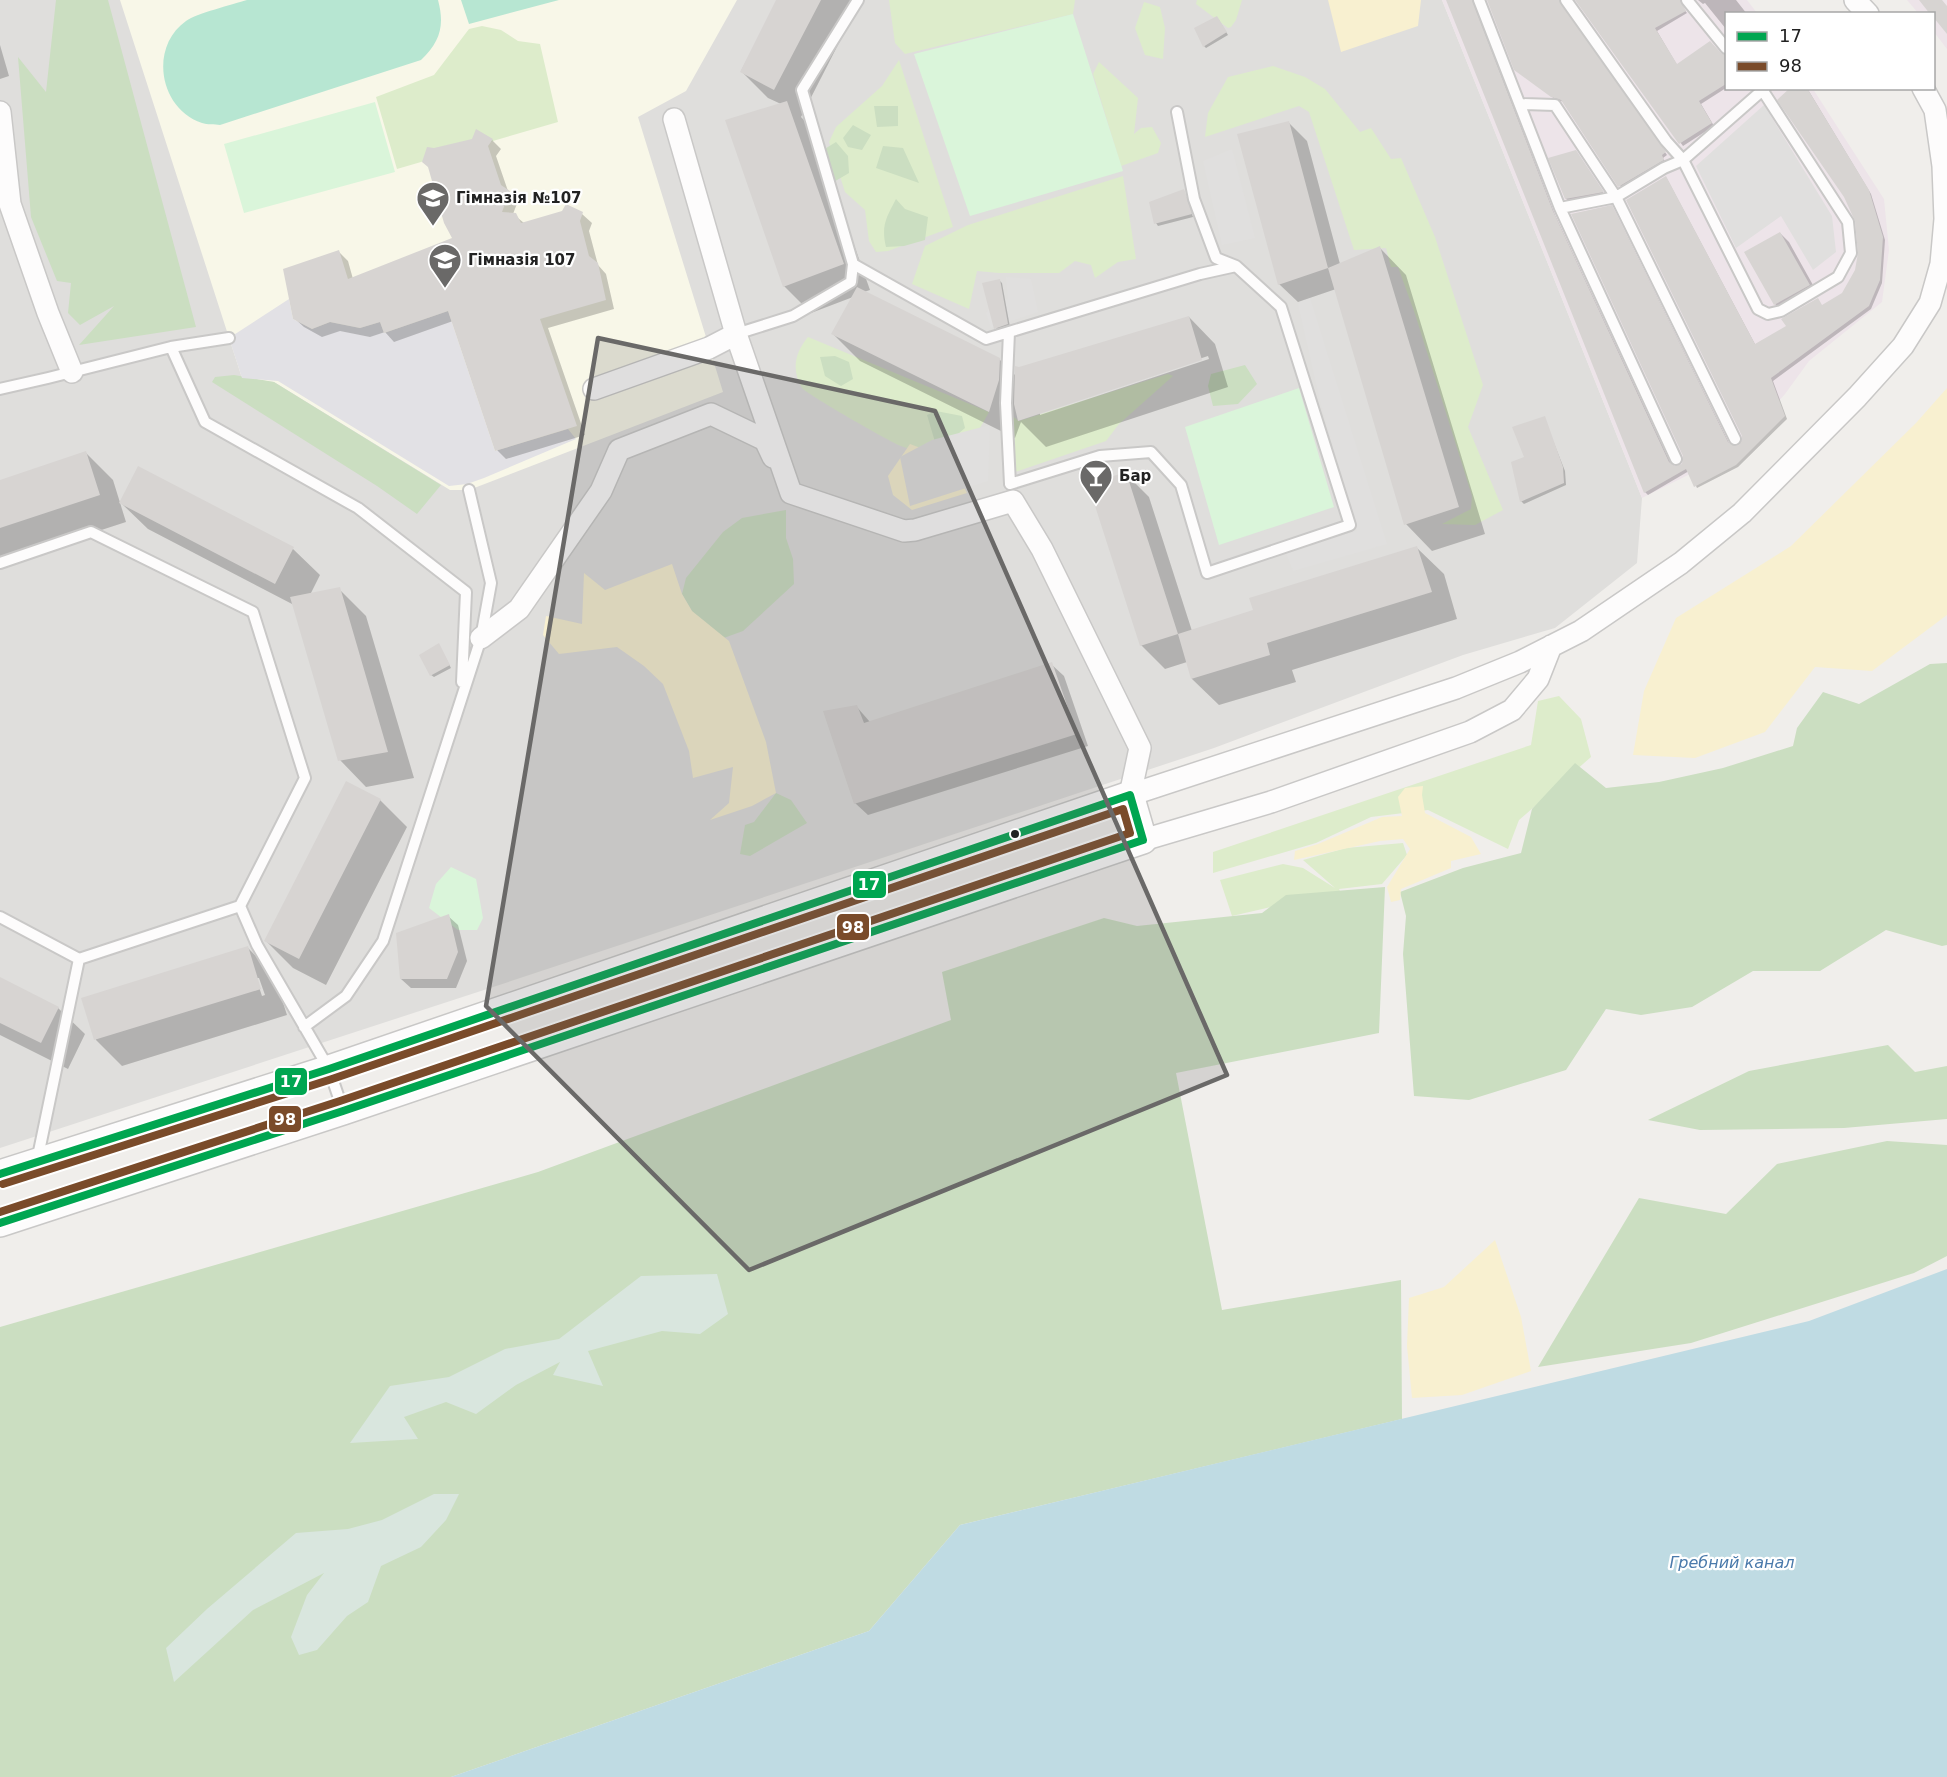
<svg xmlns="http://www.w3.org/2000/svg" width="1947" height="1777" font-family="'DejaVu Sans',sans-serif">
	<rect width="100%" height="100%" fill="#f0eeeb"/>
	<path fill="#dfdedc" d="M 0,0 L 1442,0 L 1642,498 L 1637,563 L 1555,628 L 1463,655 L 1214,748 L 487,989 L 0,1148 Z"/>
	<path fill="#ede4e9" d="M 1442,0 L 1747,0 L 1757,13 L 1726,14 L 1726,88 L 1813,89 L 1884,199 L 1889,250 L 1882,302 L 1809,361 L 1785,394 L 1732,453 L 1642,498 Z
		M 1907,0 L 1947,0 L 1947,49 L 1934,32 L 1934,14 L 1918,13 Z"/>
	<path fill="#f8f7e8" d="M 120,0 L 737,0 L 686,91 L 638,117 L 723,392 L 469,490 L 450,490 L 274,382 L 242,378 Z"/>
	<path fill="#ddeccb" d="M 889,0 L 1075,0 L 1073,14 L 905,54 L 895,43 Z
		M 1197,0 L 1242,0 L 1236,20 L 1231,27 L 1228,28 L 1196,4 Z
		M 1144,2 L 1160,7 L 1165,28 L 1163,59 L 1145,55 L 1135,28 Z
		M 482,26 L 501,30 L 518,41 L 540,44 L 558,122 L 397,169 L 376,97 L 434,75 L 469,29 Z
		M 899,60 L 953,227 L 888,251 L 876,252 L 869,241 L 865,210 L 845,192 L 829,142 L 836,127 L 882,86 Z
		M 1099,62 L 1138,98 L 1134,134 L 1141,128 L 1152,127 L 1161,143 L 1158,153 L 1121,166 L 1093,74 Z
		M 1273,66 L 1305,77 L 1325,89 L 1360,132 L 1371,128 L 1391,159 L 1401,158 L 1435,237 L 1483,385 L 1468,427 L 1503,510 L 1475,525 L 1442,524 L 1471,509 L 1472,496 L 1415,314 L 1398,267 L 1391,267 L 1386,248 L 1354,250 L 1309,112 L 1299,106 L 1205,137 L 1208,113 L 1228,77 Z
		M 1123,176 L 1136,259 L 1118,262 L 1095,278 L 1091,265 L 1075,261 L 1059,273 L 999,273 L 977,271 L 969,309 L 912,284 L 925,246 L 968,225 Z
		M 808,337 L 989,412 L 963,458 C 943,460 920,453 901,446 C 890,442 805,393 802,388 C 791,369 795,353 808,337 Z
		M 1168,374 L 1173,376 L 1119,424 L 1106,441 L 1015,472 L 1002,462 L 1002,409 L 1019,421 Z
		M 1559,696 L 1581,719 L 1591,757 L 1519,820 L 1508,849 L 1428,810 L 1371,817 L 1316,843 L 1213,873 L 1213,852 L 1531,745 L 1538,701 Z
		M 1403,843 L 1407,855 L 1382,884 L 1339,889 L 1340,891 L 1232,916 L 1220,880 L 1283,864 L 1303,868 L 1335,888 L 1303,860 L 1346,848 Z"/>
	<path fill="#cbdec1" d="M 56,0 L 108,0 L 196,327 L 79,345 L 114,306 L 80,325 L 68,313 L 71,283 L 57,281 L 31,217 L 18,57 L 46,92 Z
		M 874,106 L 898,106 L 898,126 L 877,127 Z
		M 853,125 L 871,135 L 862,150 L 848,147 L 843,138 Z
		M 836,142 L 848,156 L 849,173 L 832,183 L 823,150 Z
		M 883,146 L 903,148 L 919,183 L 876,168 Z
		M 896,199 L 905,209 L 928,217 L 925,240 L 904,246 L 886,247 C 881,226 886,218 896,199 Z
		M 835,356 L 849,362 L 853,379 L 841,386 L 825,376 L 820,357 Z
		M 1245,365 L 1257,384 L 1238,404 L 1213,406 L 1208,386 L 1211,374 Z
		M 234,375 L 274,382 L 441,485 L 417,514 L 377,486 L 212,382 L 215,377 Z
		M 936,411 L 962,416 L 965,428 L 951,440 L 935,442 L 927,415 Z
		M 786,510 L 786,538 L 793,559 L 794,584 L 743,631 L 710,643 L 682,594 L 686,578 L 723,532 L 742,518 Z
		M 1947,663 L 1947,945 L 1942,946 L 1886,930 L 1820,971 L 1753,971 L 1692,1007 L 1641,1015 L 1606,1009 L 1566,1070 L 1469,1100 L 1414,1096 L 1403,954 L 1406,916 L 1400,892 L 1463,868 L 1521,853 L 1532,809 L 1575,763 L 1606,788 L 1659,782 L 1723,768 L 1793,746 L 1797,728 L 1823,692 L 1859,704 L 1930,664 Z
		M 776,793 L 791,800 L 807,823 L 750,856 L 740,854 L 745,825 L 754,822 Z
		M 1385,887 L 1379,1033 L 1176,1073 L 1222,1310 L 1401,1280 L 1402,1419 L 960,1525 L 869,1631 L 451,1777 L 0,1777 L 0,1327 L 538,1172 L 951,1020 L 942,972 L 1104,918 L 1137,926 L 1262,913 L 1286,895 Z
		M 1888,1045 L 1915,1072 L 1947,1066 L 1947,1119 L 1844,1128 L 1700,1130 L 1648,1120 L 1749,1071 Z
		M 1887,1141 L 1947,1145 L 1947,1256 L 1914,1273 L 1691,1343 L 1538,1367 L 1639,1198 L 1726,1214 L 1777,1164 Z"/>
	<path fill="#d9e6de" d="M 717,1274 L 728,1314 L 700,1334 L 662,1331 L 588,1351 L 603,1386 L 553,1375 L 560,1362 L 516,1385 L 476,1414 L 446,1402 L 404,1417 L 418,1439 L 350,1443 L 390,1386 L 449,1377 L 505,1349 L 559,1339 L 641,1276 Z
		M 434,1494 L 459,1494 L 446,1520 L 421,1547 L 381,1566 L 368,1602 L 347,1616 L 317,1650 L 299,1655 L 291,1637 L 307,1595 L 324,1573 L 253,1610 L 174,1682 L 166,1648 L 207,1609 L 296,1533 L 348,1529 L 382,1520 Z"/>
	<path fill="#f8f0d0" d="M 1328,0 L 1421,0 L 1418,26 L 1341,52 Z
		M 1947,388 L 1947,615 L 1872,671 L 1815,667 L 1765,732 L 1695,758 L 1633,755 L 1644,691 L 1676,618 L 1791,546 L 1916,423 Z
		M 910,444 L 949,459 L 967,493 L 912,510 L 893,495 L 888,476 Z
		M 672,564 L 682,594 L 692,611 L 729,641 L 766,742 L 776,793 L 752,806 L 710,820 L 729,803 L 733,767 L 693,778 L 689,751 L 663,684 L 644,666 L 617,647 L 559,654 L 543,635 L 546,616 L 582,624 L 584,573 L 605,590 Z
		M 1423,786 L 1422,795 L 1425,813 L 1471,837 L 1481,854 L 1451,861 L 1451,868 L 1401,889 L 1400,900 L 1391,902 L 1387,887 L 1410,849 L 1403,839 L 1380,841 L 1294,860 L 1295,851 L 1318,844 L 1382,817 L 1402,816 L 1398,797 L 1405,788 Z
		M 1495,1240 L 1521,1317 L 1531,1371 L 1462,1395 L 1412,1398 L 1407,1346 L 1409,1298 L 1444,1287 Z"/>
	<path fill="#daf5da" d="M 1073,14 L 1123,171 L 970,216 L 914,54 Z
		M 375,102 L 395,172 L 244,213 L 224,144 Z
		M 1299,388 L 1334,507 L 1219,545 L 1185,427 Z
		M 451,867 L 476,879 L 483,918 L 477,930 L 458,930 L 429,908 L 436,884 Z"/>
	<path fill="#b7e6d2" d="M 247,0 L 438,0 C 445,26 440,42 421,60 L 220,125 C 215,124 207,125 202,123 C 159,109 149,47 186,21 C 195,14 234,4 247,0 Z
		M 461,0 L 559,0 L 469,24 Z"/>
	<path fill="#e0dfde" d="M 1764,105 L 1832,216 L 1836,252 L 1813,270 L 1781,216 L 1736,248 L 1696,166 Z
		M 1232,149 L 1255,238 L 1222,245 L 1203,161 Z
		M 1006,277 L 1031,279 L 1038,312 L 991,328 L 986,313 L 993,304 L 1008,299 Z
		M 1309,295 L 1387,544 L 1293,571 L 1286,553 L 1357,531 L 1321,405 L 1298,304 Z
		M 990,425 L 988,481 L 910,506 L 900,457 L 932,440 Z"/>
	<path fill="#e2e1e5" d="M 289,299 L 293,319 L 312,329 L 330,322 L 360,328 L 380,322 L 384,333 L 448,311 L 495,451 L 568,429 L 576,439 L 484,478 L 467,484 L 449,486 L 278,381 L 242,378 L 229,338 Z"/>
	<path fill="#bfdbe3" d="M 1947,1269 L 1947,1777 L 451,1777 L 869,1631 L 960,1525 L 1809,1321 Z"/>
	<path fill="#0003" fill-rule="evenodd" d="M 778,0 L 861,0 L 801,117 L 813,129 L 870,290 L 864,292 L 999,359 L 1016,376 L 1189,317 L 1215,344 L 1228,387 L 1046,447 L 1021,422 L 1015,438 L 860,361 L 833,334 L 853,297 L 811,313 L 784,286 L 781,104 L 768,98 L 741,71 ZM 1208,356 L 1209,359 L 1040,415 L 1040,412 Z
		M 1448,0 L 1475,0 L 1473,1 L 1555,215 L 1672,466 L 1680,467 L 1685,461 L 1614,210 L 1730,445 L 1734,448 L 1742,445 L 1743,435 L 1666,177 L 1756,346 L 1843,295 L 1856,270 L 1860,252 L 1858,225 L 1807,88 L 1871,194 L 1885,240 L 1882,283 L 1871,309 L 1773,381 L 1787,419 L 1738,467 L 1697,488 L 1689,471 L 1648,495 L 1645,492 Z
		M 1488,0 L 1562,0 L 1560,3 L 1562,8 L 1667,155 L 1663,158 L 1666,163 L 1622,188 L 1564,102 L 1555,99 L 1519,72 Z
		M 1577,0 L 1682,0 L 1683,8 L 1687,13 L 1657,31 L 1677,65 L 1726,56 L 1726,88 L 1701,104 L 1714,126 L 1683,146 Z
		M 1698,0 L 1736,0 L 1747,14 L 1726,14 L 1726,29 L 1705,3 L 1703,4 Z
		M 1219,20 L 1228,35 L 1206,48 L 1204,46 Z
		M 0,45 L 9,76 L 0,79 Z
		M 1289,123 L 1307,141 L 1340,264 L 1380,248 L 1406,275 L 1485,534 L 1432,551 L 1406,524 L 1336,289 L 1298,302 L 1279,284 Z
		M 492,140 L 501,149 L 496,156 L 508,191 L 518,201 L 513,214 L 524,223 L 563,212 L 567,206 L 582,214 L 592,223 L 589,231 L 598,265 L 606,274 L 614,309 L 548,328 L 585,435 L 506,459 L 497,450 L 453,321 L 394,342 L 385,332 L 370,337 L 340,331 L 322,337 L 304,327 L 294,318 L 339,252 L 348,261 L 353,279 L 454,239 L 434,149 Z
		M 1578,155 L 1604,194 L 1569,201 L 1566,199 Z
		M 1184,191 L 1193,217 L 1158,226 L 1156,223 Z
		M 1780,233 L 1789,242 L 1818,294 L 1784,313 L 1775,304 Z
		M 999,280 L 1002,283 L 1010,327 L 998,330 L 996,328 Z
		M 1544,418 L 1565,471 L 1566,485 L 1524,504 L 1521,501 L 1526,458 Z
		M 86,453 L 113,480 L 126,522 L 0,563 L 0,481 Z
		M 1126,474 L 1149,497 L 1192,631 L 1255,611 L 1417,548 L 1444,574 L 1457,619 L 1292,670 L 1296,682 L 1219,705 L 1192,679 L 1187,662 L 1165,669 L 1141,645 Z
		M 121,503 L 293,549 L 320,575 L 310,595 L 339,589 L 366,616 L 414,778 L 366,787 L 340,760 L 294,605 L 148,529 Z
		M 439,645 L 451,668 L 434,677 L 431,675 Z
		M 1051,664 L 1064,676 L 1088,746 L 868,815 L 855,803 L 856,706 L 870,722 Z
		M 380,800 L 407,827 L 326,985 L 293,968 L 266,941 Z
		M 448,916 L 458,925 L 467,961 L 456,988 L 411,988 L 401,979 Z
		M 248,948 L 274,975 L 287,1015 L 122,1066 L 96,1040 L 83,999 ZM 256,978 L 259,978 L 265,995 L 262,996 Z
		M 0,978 L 58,1008 L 85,1034 L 68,1069 L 0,1035 Z"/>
	<path fill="#d7d4d2" d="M 776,0 L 821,0 L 774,90 L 740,72 Z
		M 1446,0 L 1472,0 L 1553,211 L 1669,462 L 1675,466 L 1682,464 L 1683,456 L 1571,214 L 1612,205 L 1728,442 L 1734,446 L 1739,445 L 1742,440 L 1742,436 L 1626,200 L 1666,176 L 1755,344 L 1786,326 L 1781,319 L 1818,298 L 1822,305 L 1842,293 L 1855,270 L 1858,253 L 1855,221 L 1844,197 L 1777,100 L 1790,88 L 1807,88 L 1869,190 L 1883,237 L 1880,280 L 1869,306 L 1771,378 L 1785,416 L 1736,465 L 1694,487 L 1686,469 L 1644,493 Z
		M 1487,0 L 1559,0 L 1666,152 L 1662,155 L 1664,160 L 1618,187 L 1561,100 L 1551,97 L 1514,70 Z
		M 1575,0 L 1680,0 L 1686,11 L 1655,28 L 1677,64 L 1710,41 L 1721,53 L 1726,55 L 1726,84 L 1699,101 L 1712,123 L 1679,144 Z
		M 1919,0 L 1942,0 L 1947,6 L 1947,34 L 1934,18 L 1934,14 L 1930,14 Z
		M 1217,16 L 1227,32 L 1203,47 L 1194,28 Z
		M 787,101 L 844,264 L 783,287 L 725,120 Z
		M 1289,121 L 1328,268 L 1278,285 L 1237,134 Z
		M 476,129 L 493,139 L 488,146 L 501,185 L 510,191 L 502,212 L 516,213 L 521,223 L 562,211 L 566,204 L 583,212 L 580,221 L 589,256 L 598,263 L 606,300 L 540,319 L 577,426 L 495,451 L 448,311 L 384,333 L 380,322 L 360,328 L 330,322 L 312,329 L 293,319 L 283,269 L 339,250 L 348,279 L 452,238 L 444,223 L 428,167 L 422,162 L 427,147 L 434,148 L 472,139 Z
		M 1576,150 L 1604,192 L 1565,199 L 1548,158 Z
		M 1184,189 L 1192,214 L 1154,224 L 1149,202 Z
		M 1780,232 L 1810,285 L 1774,305 L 1744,252 Z
		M 1380,246 L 1459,507 L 1404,525 L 1328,268 Z
		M 1000,279 L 1008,324 L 994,329 L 982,283 Z
		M 857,287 L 1000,358 L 999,380 L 989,412 L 831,334 Z
		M 1189,316 L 1202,360 L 1018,421 L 1014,404 L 1015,366 L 1019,367 Z
		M 1545,416 L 1563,467 L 1564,483 L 1520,502 L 1511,462 L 1524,457 L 1512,427 Z
		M 86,451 L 100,495 L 0,528 L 0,480 Z
		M 138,466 L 294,547 L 275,584 L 119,503 Z
		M 1126,472 L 1178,634 L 1140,646 L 1088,484 Z
		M 1417,546 L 1432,592 L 1267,643 L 1270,655 L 1191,679 L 1178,634 L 1253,610 L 1249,598 Z
		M 340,587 L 388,752 L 338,761 L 290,597 Z
		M 439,643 L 450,665 L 430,676 L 419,655 Z
		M 1052,662 L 1077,734 L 854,804 L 823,711 L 857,705 L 864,723 Z
		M 346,781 L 381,799 L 299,959 L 264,941 Z
		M 449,914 L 458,952 L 447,979 L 400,979 L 396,933 Z
		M 248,946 L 261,989 L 94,1040 L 81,998 Z
		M 0,977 L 59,1007 L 41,1043 L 0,1023 Z"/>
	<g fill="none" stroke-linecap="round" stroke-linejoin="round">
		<g stroke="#c9c8c7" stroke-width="14">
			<path id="service" d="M 858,0 L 802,90 L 853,264 L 986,339 L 1009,332 L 1200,274 L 1236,266 L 1281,307 L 1350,525 L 1207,573 L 1181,485 L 1151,452 L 1100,456 L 1010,484 L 1006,403 L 1009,332
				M 1479,0 L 1560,208 L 1676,459
				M 1566,0 L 1666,141 L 1683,160 L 1758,309 L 1768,314 L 1781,311 L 1838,277 L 1851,253 L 1848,222 L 1761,88
				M 1687,0 L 1726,48
				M 1521,104 L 1555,105 L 1616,197 L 1735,439
				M 1177,112 L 1194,199 L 1216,258 L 1236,266
				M 1560,208 L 1616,197 L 1664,168 L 1683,160 L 1765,88
				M 736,334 L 793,316 L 851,282 L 853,264
				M 171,347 L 205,422 L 358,508 L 466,592 L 462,682
				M 0,389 L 48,378 L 171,347 L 229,338
				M 0,563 L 91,532 L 253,612 L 305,778 L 240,906
				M 0,917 L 79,959 L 240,906 L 257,945 L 329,1069 L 343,1110
				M 304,1027 L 346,996 L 383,941 L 481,638 L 491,583 L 469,490
				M 37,1161 L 79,959"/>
		</g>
		<g stroke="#c9c8c7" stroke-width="24">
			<path id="minor" d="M 1855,0 L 1868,14
				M 0,112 L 10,204 L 48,313 L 72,372
				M 674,119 L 736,334 L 791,493 L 904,531 L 915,530 L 1013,501 L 1042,549 L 1140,748 L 1130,795
				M 594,389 L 709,348 L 736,334
				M 481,638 L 519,609 L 601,491 L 619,450 L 711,414 L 765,440 L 773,457
				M 1130,795 L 1456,688 L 1520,662 L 1581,631 L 1681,563 L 1742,513 L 1857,397 L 1903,346 L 1930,303 L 1941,264 L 1945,219 L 1943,166 L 1935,110 L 1923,88
				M 1143,840 L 1271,802 L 1470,732 L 1512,710 L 1538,679 L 1551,646"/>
		</g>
		<g stroke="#c9c8c7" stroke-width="30">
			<path id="tertiary" d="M 0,1174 L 329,1069 L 1130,795 L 1143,840 L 343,1111 L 0,1223"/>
		</g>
		<use href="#service" stroke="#fdfcfc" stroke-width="10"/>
		<use href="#minor" stroke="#fdfcfc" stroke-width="21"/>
		<use href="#tertiary" stroke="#fdfcfc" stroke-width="27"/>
		<g stroke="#fff" stroke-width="12">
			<path id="bus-1" d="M 0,1174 L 329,1069 L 1130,795 L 1143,840 L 343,1111 L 0,1223"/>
		</g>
		<g stroke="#fff" stroke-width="12">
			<path id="bus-2" d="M 0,1212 L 340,1101 L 1130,833 L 1123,809 L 332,1079 L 3,1184"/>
		</g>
		<use href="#bus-1" stroke="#00a651" stroke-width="8"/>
		<use href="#bus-2" stroke="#7a4b2a" stroke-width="8"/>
	</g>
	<path fill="#6a6968" fill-opacity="0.2" stroke="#6a6968" stroke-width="4.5" stroke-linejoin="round" d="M 598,338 L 935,411 L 1227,1075 L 749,1270 L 486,1006 Z"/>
	<defs>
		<g id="school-pin" transform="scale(1.725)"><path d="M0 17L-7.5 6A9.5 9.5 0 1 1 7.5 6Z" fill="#6a6968" stroke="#fff"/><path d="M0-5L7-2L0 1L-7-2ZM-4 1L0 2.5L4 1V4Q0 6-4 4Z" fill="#fff"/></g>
		<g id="bar-pin" transform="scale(1.725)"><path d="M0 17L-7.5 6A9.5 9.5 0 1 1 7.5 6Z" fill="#6a6968" stroke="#fff"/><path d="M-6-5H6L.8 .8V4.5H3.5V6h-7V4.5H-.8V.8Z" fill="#fff"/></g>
	</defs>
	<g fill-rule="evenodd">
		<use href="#school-pin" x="433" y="198"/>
		<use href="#school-pin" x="445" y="260"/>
		<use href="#bar-pin" x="1096" y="476"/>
	</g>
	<circle fill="#222" stroke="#fff" stroke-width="2" cx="1015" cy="834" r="5"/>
	<g text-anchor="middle" stroke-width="4.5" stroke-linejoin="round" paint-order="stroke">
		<g font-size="15" font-weight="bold" fill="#222" stroke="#fff" text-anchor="start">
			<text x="456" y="203">Гімназія №107</text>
			<text x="468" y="265">Гімназія 107</text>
			<text x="1119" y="481">Бар</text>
		</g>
		<g font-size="16" font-style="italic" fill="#4a7aab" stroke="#fff">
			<text x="1732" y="1568">Гребний канал</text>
		</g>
	</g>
	<g stroke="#fff" stroke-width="2">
		<rect x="852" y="870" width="35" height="29" rx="6" fill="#00a651"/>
		<rect x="836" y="913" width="34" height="28" rx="6" fill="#7a4b2a"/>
		<rect x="274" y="1067" width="34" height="29" rx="6" fill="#00a651"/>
		<rect x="268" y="1105" width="34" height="28" rx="6" fill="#7a4b2a"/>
	</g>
	<g font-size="16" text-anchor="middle" font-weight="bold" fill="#fff">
		<text x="869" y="890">17</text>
		<text x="853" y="933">98</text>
		<text x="291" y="1087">17</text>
		<text x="285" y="1125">98</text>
	</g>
	<rect x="1725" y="12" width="210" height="78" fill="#ffffff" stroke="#a7a7a7" stroke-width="1.5"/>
	<rect x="1737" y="32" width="30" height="9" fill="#00a651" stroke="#a7a7a7" stroke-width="1.5"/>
	<text x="1779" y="42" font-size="18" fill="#222222">17</text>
	<rect x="1737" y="62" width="30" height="9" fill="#7a4b2a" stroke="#a7a7a7" stroke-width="1.5"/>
	<text x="1779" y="72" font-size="18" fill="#222222">98</text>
</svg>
